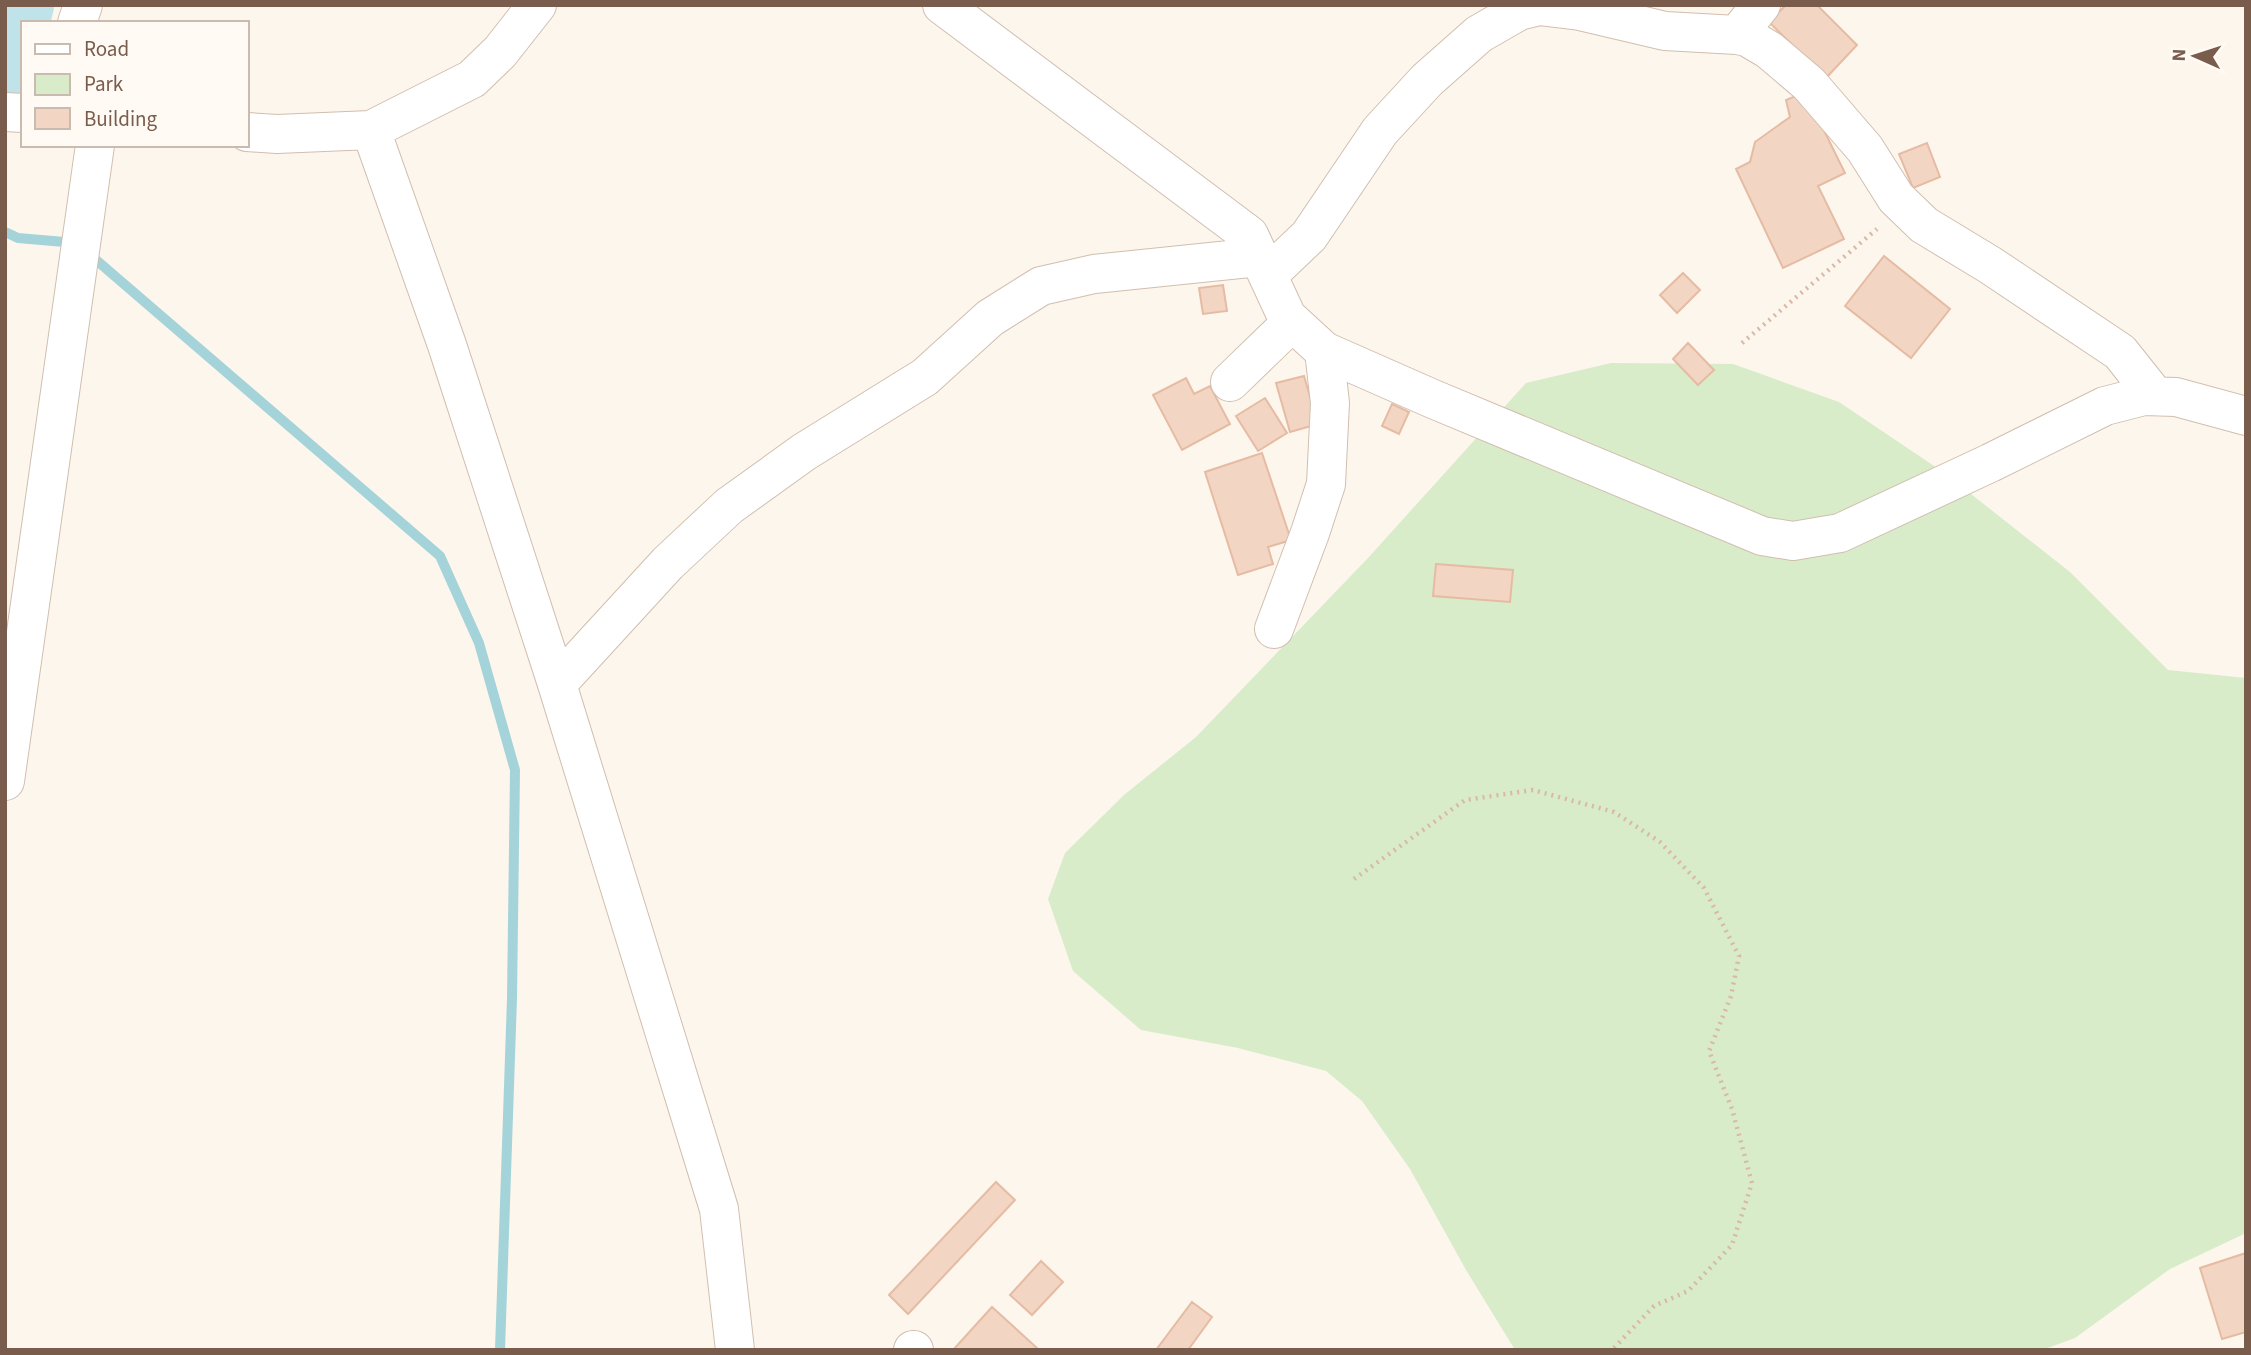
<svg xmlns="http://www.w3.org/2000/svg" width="2251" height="1355" font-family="'Source Sans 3',sans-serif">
	<rect width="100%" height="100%" fill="#fdf6ec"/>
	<path fill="#d8ecc9" d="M 1611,363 L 1733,364 L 1839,402 L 1943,472 L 2070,572 L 2168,670 L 2246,678 L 2246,1233 L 2170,1269 L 2075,1338 L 2042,1350 L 1515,1350 L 1466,1270 L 1410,1169 L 1362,1101 L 1326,1071 L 1238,1048 L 1141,1030 L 1073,971 L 1048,899 L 1065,853 L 1124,795 L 1196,737 L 1368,558 L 1526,383 Z"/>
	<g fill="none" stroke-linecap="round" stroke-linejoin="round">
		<path stroke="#a5d3da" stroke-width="10" d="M 5,232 L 18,238 L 76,243
			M 88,253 L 440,556 L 479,643 L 515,770 L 512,998 L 500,1350"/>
		<path stroke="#bfe3e8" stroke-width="66" d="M 5,66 L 21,5"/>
	</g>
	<path fill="#f3d5c3" stroke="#e6bba3" stroke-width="2" d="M 1786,5 L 1817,5 L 1857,45 L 1826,78 L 1769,22 Z
		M 1805,92 L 1845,173 L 1818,186 L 1844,239 L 1783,268 L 1736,169 L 1750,162 L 1755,142 L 1790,117 L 1786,100 Z
		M 1927,143 L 1940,177 L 1913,188 L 1899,154 Z
		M 1884,256 L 1950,309 L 1911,358 L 1845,306 Z
		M 1683,273 L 1700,290 L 1677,313 L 1660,295 Z
		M 1223,285 L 1227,311 L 1203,314 L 1199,288 Z
		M 1688,343 L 1714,370 L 1698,385 L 1673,359 Z
		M 1304,376 L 1318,424 L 1290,432 L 1276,383 Z
		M 1186,378 L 1194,394 L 1210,386 L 1230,424 L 1182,450 L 1153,395 Z
		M 1265,398 L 1287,433 L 1258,451 L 1236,416 Z
		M 1392,404 L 1409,412 L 1399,434 L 1382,426 Z
		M 1262,453 L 1291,540 L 1268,547 L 1273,564 L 1238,575 L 1205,472 Z
		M 1436,564 L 1513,570 L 1510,602 L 1433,596 Z
		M 996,1182 L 1015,1200 L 908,1314 L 889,1295 Z
		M 2246,1253 L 2246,1332 L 2222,1339 L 2200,1268 Z
		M 1041,1261 L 1063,1282 L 1032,1315 L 1010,1295 Z
		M 1192,1302 L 1212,1317 L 1188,1350 L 1156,1350 Z
		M 992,1307 L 1037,1348 L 1035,1350 L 953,1350 Z"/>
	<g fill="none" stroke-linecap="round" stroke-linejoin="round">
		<g stroke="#d1beb0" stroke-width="40">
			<path id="minor" d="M 942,5 L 1249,235 L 1287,317 L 1324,351 L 1433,399 L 1762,536 L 1793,541 L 1840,533 L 1990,463 L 2105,406 L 2144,396 L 2176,397 L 2246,416
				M 77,23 L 83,5
				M 1737,35 L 1761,5
				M 5,112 L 23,113
				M 371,130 L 447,345 L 557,684 L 719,1209 L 735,1350
				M 247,132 L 277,134 L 371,130 L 472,79 L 500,52 L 537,5
				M 1268,275 L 1309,236 L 1380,131 L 1427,80 L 1479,34 L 1519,11 L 1539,6 L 1580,11 L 1665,31 L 1737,35 L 1747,37 L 1769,50 L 1809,84 L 1865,149 L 1896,198 L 1924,225 L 1990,265 L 2120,352 L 2155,396
				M 1230,382 L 1292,322
				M 1274,629 L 1310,533 L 1326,484 L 1330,403 L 1324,351
				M 557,684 L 668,563 L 729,506 L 804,452 L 925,377 L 990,318 L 1041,286 L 1094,274 L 1259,257
				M 5,781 L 95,145
				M 913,1350 L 914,1350"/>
		</g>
		<path stroke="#d9b8a5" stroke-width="4.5" stroke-dasharray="2 5" stroke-linecap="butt" d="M 1742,343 L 1877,229
			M 1354,879 L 1465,800 L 1533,790 L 1614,812 L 1660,842 L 1704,888 L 1739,956 L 1731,996 L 1709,1051 L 1732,1109 L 1752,1183 L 1732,1245 L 1688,1291 L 1654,1306 L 1612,1350"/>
		<use href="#minor" stroke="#fff" stroke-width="38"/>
	</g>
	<rect width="2251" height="1355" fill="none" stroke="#7a5c4d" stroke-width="14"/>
	<rect x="21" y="21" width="228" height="126" fill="#fffaf3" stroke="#cabbb1" stroke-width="2"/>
	<rect x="35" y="44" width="35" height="10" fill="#ffffff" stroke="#cabbb1" stroke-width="2"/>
	<text x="84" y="56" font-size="21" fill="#7a5c4d">Road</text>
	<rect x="35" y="74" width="35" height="21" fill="#d8ecc9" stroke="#cabbb1" stroke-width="2"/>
	<text x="84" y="91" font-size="21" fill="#7a5c4d">Park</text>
	<rect x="35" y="108" width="35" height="21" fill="#f3d5c3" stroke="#cabbb1" stroke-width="2"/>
	<text x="84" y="126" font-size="21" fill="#7a5c4d">Building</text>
	<g transform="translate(2195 56) rotate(273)" stroke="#fffaf3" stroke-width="5" paint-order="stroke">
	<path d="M0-5L12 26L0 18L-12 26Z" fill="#7a5c4d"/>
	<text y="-10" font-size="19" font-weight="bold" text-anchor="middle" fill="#7a5c4d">N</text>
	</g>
</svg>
